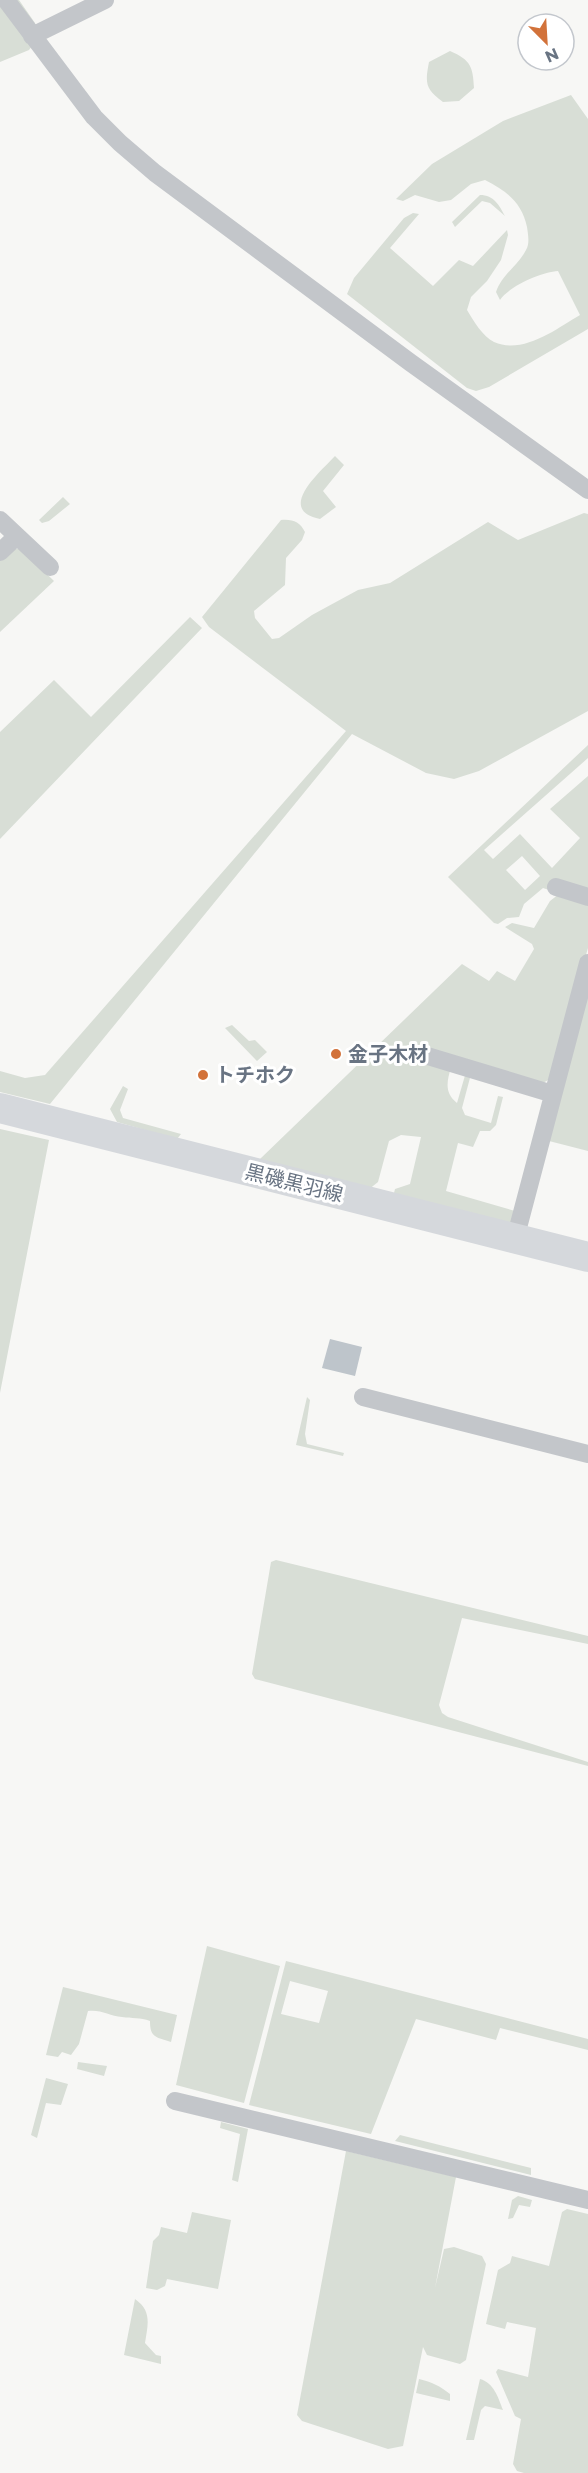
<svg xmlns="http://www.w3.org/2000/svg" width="588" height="2473" font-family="Montserrat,'Noto Sans JP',sans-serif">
	<rect width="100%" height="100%" fill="#f7f7f5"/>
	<path fill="#d8ded6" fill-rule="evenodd" d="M 0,0 L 19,0 L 35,23 L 38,38 L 29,50 L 0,62 Z
		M 450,51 C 471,60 473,67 474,88 L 459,101 L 443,102 C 425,89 425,83 429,62 Z
		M 571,95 L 588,119 L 588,329 L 489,387 L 476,391 L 467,388 L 347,294 L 354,278 L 404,218 L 413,213 L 419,214 L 390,248 L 433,286 L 459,260 L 473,266 L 507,230 L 508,235 L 501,260 L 487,281 L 471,297 L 467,310 C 473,320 483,337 494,342 C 523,355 556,329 580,315 L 558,271 C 542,272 509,286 500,300 L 496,292 C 502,274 518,266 526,250 C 530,244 528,234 527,227 C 522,203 507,191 485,180 L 471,184 L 451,200 L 439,202 L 415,195 L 403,201 L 396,199 L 432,164 L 503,121 Z
		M 480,195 C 494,195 499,205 505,216 L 490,203 L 482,201 L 455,227 L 452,222 Z
		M 335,456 L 344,465 L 323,491 L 336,507 L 320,519 C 276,510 319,473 335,456 Z
		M 63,497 L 70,504 L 49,521 L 42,523 L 39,520 Z
		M 584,513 L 588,514 L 588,711 L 479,771 L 454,779 L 426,773 L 352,734 L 50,1104 L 0,1092 L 0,1071 L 25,1078 L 45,1075 L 346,731 L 209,627 L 202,617 L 281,520 C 293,519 300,522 305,532 L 302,540 L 286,558 L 285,585 L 254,611 L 255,618 L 272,639 L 279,638 L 312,615 L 358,590 L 390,583 L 488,522 L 518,540 Z
		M 12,549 L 21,549 L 54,581 L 0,632 L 0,560 Z
		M 190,617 L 202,628 L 0,839 L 0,732 L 54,680 L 91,717 Z
		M 588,745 L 588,758 L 484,850 L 493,859 L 520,834 L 552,868 L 580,838 L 550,809 L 588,776 L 588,890 L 549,890 L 543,888 L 524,904 L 519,917 L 507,918 L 498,924 L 494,923 L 448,877 ZM 522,856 L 540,876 L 525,890 L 506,870 Z
		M 559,894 L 588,903 L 588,948 L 550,1079 L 541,1084 L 451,1067 C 447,1082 444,1092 457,1103 L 466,1072 L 471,1074 L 462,1108 L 465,1115 L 491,1123 L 498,1096 L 503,1097 L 496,1125 L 490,1131 L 480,1131 L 473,1147 L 458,1143 L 446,1191 L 515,1211 L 511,1223 L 393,1197 L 395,1189 L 410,1184 L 421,1137 L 401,1135 L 389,1141 L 378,1182 L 368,1190 L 260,1159 L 462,964 L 489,981 L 497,971 L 515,981 L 534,949 L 532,944 L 505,927 L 512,923 L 534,928 L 550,901 Z
		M 588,984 L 588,1151 L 549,1141 Z
		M 232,1025 L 249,1041 L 255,1040 L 267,1052 L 257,1061 L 225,1028 Z
		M 123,1086 L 128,1089 L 120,1110 L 123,1118 L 181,1134 L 177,1139 L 117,1122 L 110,1109 Z
		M 0,1129 L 49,1140 L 0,1393 Z
		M 307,1397 L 310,1400 L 305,1434 L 307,1444 L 344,1453 L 343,1456 L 296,1445 Z
		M 276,1560 L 588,1636 L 588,1644 L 462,1618 L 439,1705 L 442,1713 L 448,1717 L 588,1762 L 588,1766 L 255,1679 L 252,1674 L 271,1562 Z
		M 207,1946 L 280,1966 L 244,2103 L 176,2085 Z
		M 286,1961 L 588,2039 L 588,2050 L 500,2028 L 496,2040 L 416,2019 L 371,2134 L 249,2105 ZM 290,1981 L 328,1991 L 319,2023 L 281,2014 Z
		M 63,1987 L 177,2015 L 171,2042 C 156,2037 150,2038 150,2021 C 140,2017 132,2019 122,2017 C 110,2016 100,2009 88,2011 L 79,2044 L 71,2055 L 62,2052 L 58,2057 L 46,2055 Z
		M 78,2062 L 107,2066 L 104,2076 L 77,2069 Z
		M 46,2078 L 68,2084 L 61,2105 L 46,2103 L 37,2138 L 31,2135 Z
		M 221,2122 L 248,2129 L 238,2182 L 232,2180 L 240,2134 L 220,2128 Z
		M 400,2135 L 531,2168 L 531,2175 L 395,2141 Z
		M 346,2151 L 456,2177 L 435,2288 L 444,2249 L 454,2247 L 482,2256 L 486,2264 L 466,2360 L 460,2364 L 427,2355 L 423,2347 L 403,2446 L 388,2449 L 302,2421 L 297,2415 Z
		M 518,2196 L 532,2200 L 530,2207 L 519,2205 L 513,2218 L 508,2219 L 512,2200 Z
		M 567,2209 L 588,2214 L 588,2473 L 524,2473 L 517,2471 L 513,2464 L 521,2419 L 515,2416 L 496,2372 L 498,2369 L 528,2377 L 536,2328 L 507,2322 L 505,2329 L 486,2324 L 498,2270 L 510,2263 L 512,2256 L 549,2266 L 562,2212 Z
		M 192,2212 L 231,2220 L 218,2289 L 167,2279 L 165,2286 L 157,2290 L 146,2288 L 153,2241 L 159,2235 L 161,2227 L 187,2233 Z
		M 135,2299 C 152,2311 148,2324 145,2343 L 156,2355 L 161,2356 L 161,2364 L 124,2355 Z
		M 419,2379 C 432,2382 440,2386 450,2394 L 450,2401 L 416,2393 Z
		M 480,2379 C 494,2383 498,2397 503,2410 L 485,2406 L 481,2410 L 474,2440 L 466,2440 Z"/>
	<path fill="#bec5cb" d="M 330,1339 L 362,1347 L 355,1376 L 322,1368 Z"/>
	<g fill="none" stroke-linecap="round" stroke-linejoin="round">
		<path stroke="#c3c6ca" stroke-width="18" d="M 6,0 L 94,117 L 120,143 L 155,173 L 411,363 L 588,490
			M 32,36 L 105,0
			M 0,520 L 50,567
			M 0,552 L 17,536
			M 556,887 L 588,897
			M 421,1054 L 553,1094
			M 515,1239 L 588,963
			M 363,1397 L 588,1454
			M 175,2101 L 588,2200"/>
		<path stroke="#d5d8dc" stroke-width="30" d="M 0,1108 L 588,1257"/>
	</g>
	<g fill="#d2723a" stroke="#fff" stroke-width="2">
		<circle cx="336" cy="1054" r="6"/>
		<circle cx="203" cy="1075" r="6"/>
	</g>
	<g text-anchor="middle" stroke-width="6" stroke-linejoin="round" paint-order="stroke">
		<g font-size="20" font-weight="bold" fill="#697483" stroke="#fff" text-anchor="start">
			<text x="348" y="1061">金子木材</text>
			<text x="215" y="1082">トチホク</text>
		</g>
		<g font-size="20" fill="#697483" stroke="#fff">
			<text transform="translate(294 1183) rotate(14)" y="7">黒磯黒羽線</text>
		</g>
	</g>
	<g transform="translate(546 42) rotate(156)"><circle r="28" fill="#ffffff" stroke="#c3c7cd" stroke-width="1.5"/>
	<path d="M0-4.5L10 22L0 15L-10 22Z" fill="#d2723a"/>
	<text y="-9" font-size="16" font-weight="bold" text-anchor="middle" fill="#697483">N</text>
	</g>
</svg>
